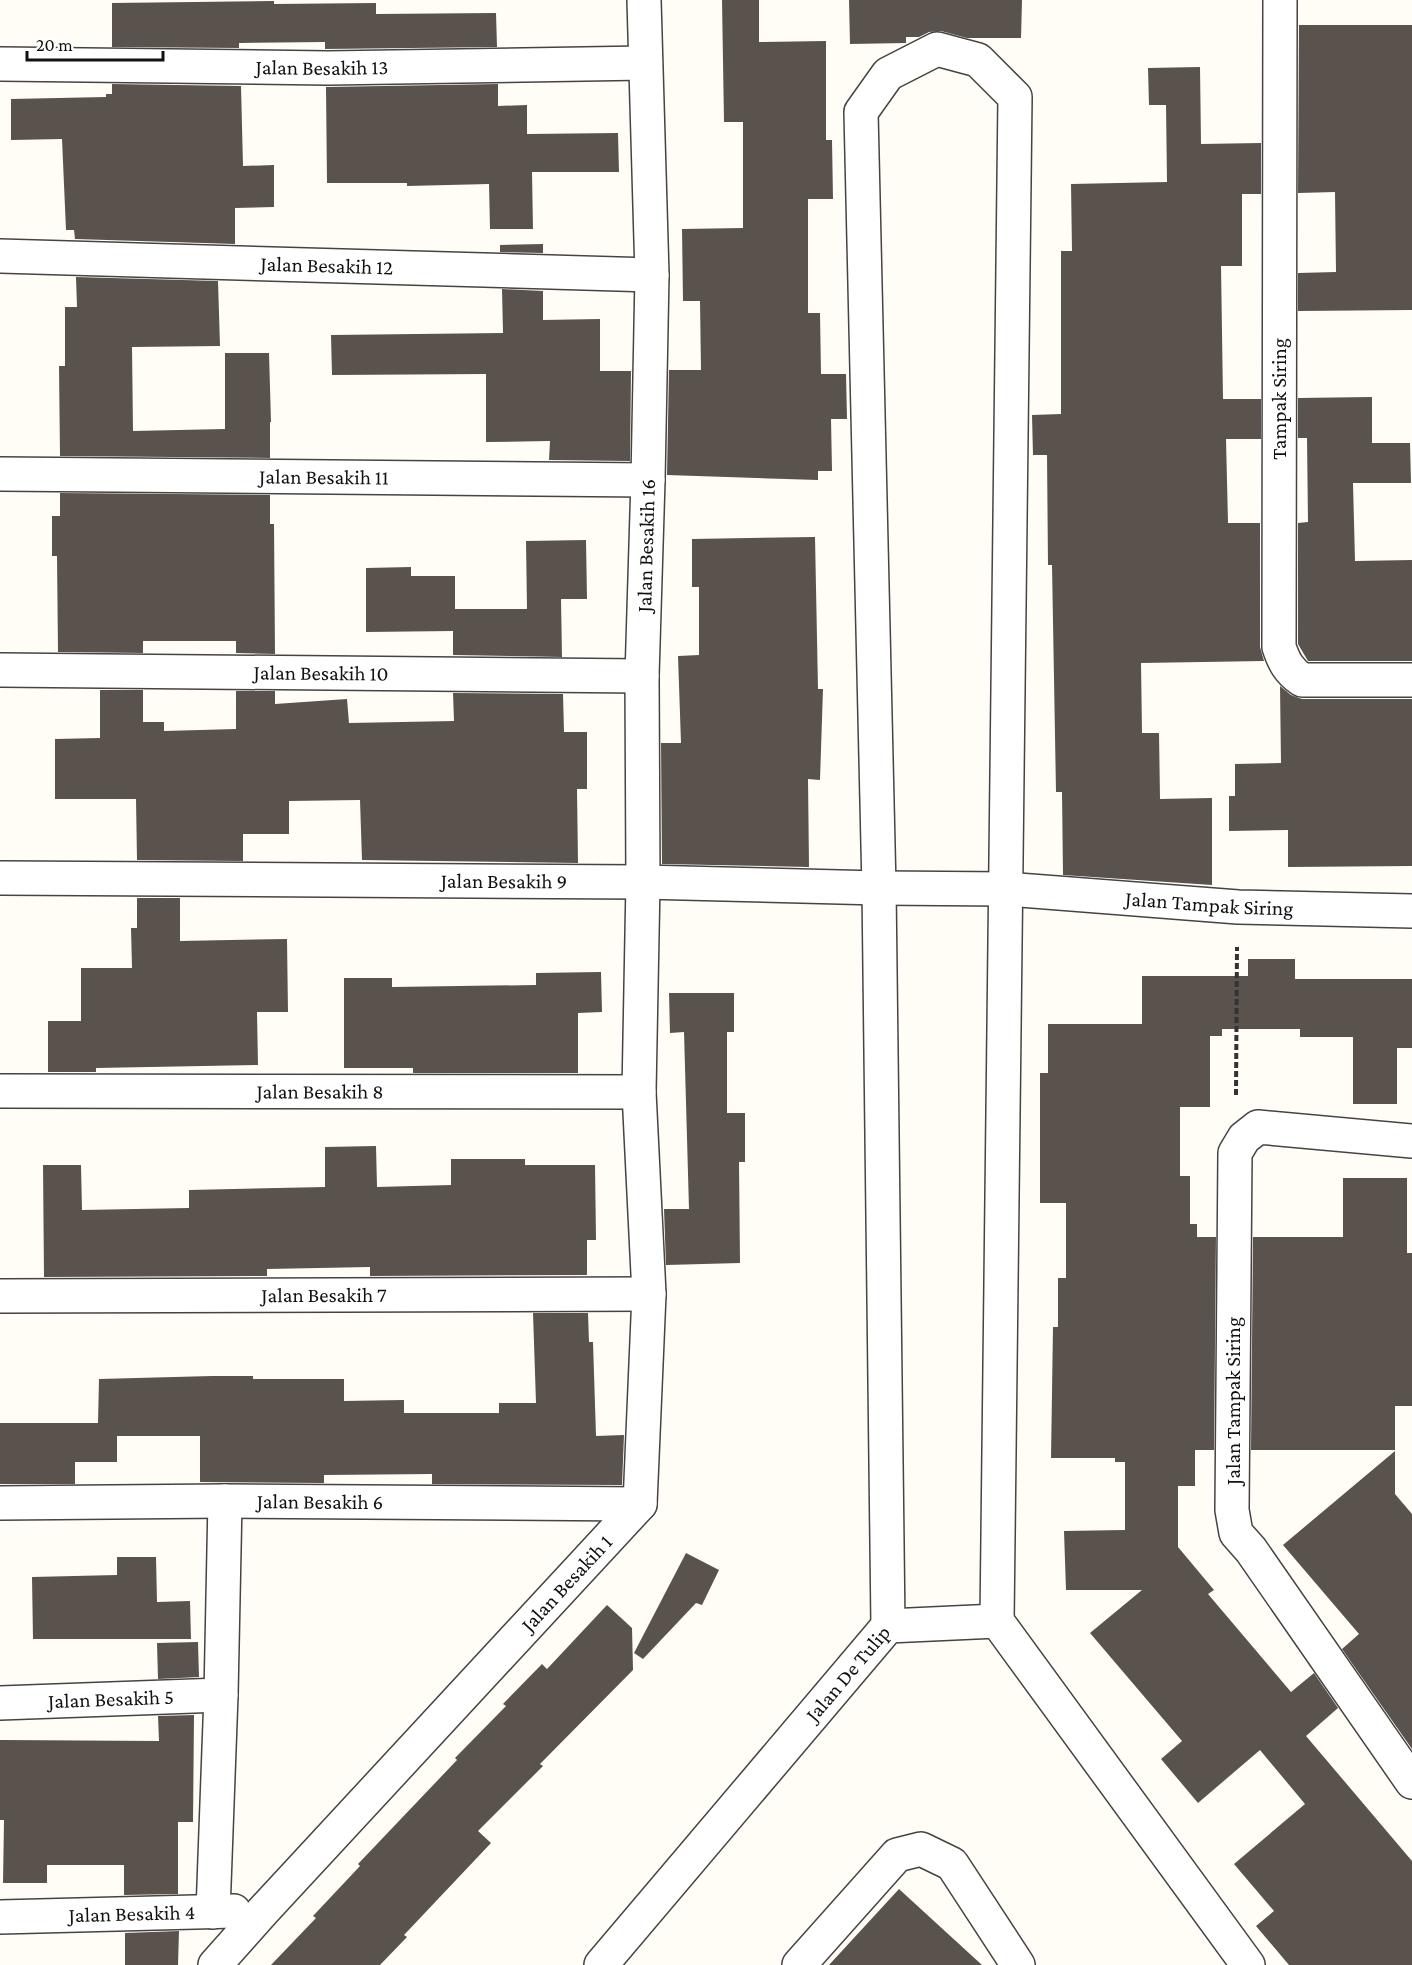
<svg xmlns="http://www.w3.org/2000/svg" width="1412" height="1965" font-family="'Crimson Pro',serif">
	<rect width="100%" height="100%" fill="#fffdf5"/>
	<path fill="#5a524d" d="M 722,0 L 759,0 L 759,42 L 826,41 L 826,140 L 832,140 L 833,199 L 808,199 L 808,313 L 820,313 L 821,374 L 846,374 L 847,419 L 831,419 L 832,471 L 818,471 L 818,480 L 667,475 L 669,370 L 701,370 L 700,301 L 683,301 L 682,229 L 743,228 L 743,122 L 724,122 Z
		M 849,0 L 1022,0 L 1021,38 L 967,38 L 941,31 L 929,32 L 919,37 L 906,37 L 906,43 L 850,44 Z
		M 274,1 L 274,4 L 376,3 L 376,14 L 496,13 L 497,47 L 325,49 L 325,42 L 239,43 L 239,48 L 112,47 L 112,3 Z
		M 1299,25 L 1412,25 L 1412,310 L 1298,311 L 1298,273 L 1336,272 L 1335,192 L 1298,193 Z
		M 1200,67 L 1201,144 L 1261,143 L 1261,194 L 1242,194 L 1242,266 L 1221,266 L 1223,399 L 1261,399 L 1261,439 L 1226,439 L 1228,523 L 1260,523 L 1260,647 L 1264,661 L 1141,663 L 1142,733 L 1159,733 L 1160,799 L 1212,798 L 1212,885 L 1063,875 L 1062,792 L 1056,792 L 1052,565 L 1048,565 L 1047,455 L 1033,455 L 1032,415 L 1061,414 L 1061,251 L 1072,251 L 1071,184 L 1167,182 L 1166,105 L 1149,105 L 1148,68 Z
		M 112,84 L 241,86 L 243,166 L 274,165 L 274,207 L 235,208 L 235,244 L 75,239 L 74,230 L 66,230 L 62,139 L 11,140 L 11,99 L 106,97 L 106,94 L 112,94 Z
		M 498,84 L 498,106 L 527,105 L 527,134 L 618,133 L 619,172 L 532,172 L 533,229 L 490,229 L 489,184 L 407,186 L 407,183 L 327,183 L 326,87 Z
		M 543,244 L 543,253 L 500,252 L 500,245 Z
		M 76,277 L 218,281 L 220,346 L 132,347 L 133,431 L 225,429 L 225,353 L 269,353 L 271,422 L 270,422 L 270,458 L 60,456 L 59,366 L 65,366 L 65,307 L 77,307 Z
		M 502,289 L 543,291 L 543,320 L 600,319 L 600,371 L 631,371 L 630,461 L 549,460 L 550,441 L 486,442 L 486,374 L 332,375 L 331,335 L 503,333 Z
		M 1372,397 L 1372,443 L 1410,443 L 1411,483 L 1353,483 L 1355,561 L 1412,560 L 1412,661 L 1308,661 L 1298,644 L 1298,523 L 1308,522 L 1307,438 L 1298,438 L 1298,398 Z
		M 60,493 L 270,495 L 270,524 L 274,524 L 275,654 L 236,653 L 236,641 L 143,641 L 143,653 L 58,652 L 57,556 L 52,556 L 52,516 L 60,516 Z
		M 815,537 L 818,689 L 823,689 L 820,780 L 808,779 L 809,867 L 662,864 L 661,743 L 681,743 L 678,656 L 699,655 L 699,587 L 692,587 L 692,539 Z
		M 586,540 L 587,599 L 561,599 L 562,657 L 453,655 L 453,631 L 366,632 L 366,568 L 411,567 L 411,576 L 455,576 L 455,609 L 527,609 L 526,541 Z
		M 1280,686 L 1291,695 L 1302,699 L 1412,699 L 1412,866 L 1288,867 L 1288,830 L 1229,831 L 1229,796 L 1235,796 L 1235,764 L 1281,763 Z
		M 100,690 L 143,690 L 143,722 L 164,722 L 164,731 L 236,729 L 236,691 L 275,691 L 275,704 L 347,699 L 349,723 L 454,721 L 453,693 L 563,694 L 564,732 L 587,732 L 587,789 L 577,789 L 578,863 L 362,860 L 360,800 L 289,801 L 289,834 L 243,834 L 243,861 L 137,860 L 136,799 L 55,799 L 55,739 L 100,738 Z
		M 137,898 L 180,898 L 180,941 L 287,939 L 288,1012 L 257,1012 L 258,1065 L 96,1068 L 96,1072 L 48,1072 L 48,1021 L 81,1021 L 81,968 L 132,968 L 131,928 L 137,928 Z
		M 1248,959 L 1295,959 L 1295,979 L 1412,979 L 1412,1048 L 1397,1048 L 1397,1104 L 1353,1104 L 1353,1037 L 1300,1037 L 1300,1029 L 1222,1029 L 1222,1036 L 1210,1036 L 1210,1107 L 1180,1107 L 1180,1176 L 1190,1176 L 1190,1224 L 1197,1224 L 1197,1237 L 1216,1237 L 1214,1450 L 1195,1450 L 1195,1486 L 1178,1486 L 1178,1547 L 1214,1590 L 1208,1594 L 1291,1692 L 1314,1673 L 1338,1708 L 1306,1736 L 1412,1861 L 1412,1965 L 1289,1965 L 1256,1926 L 1274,1911 L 1234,1864 L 1305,1804 L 1260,1750 L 1198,1803 L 1161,1759 L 1182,1741 L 1090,1633 L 1142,1590 L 1066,1590 L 1064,1531 L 1125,1530 L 1125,1462 L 1115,1462 L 1115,1458 L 1051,1458 L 1053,1327 L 1058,1327 L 1058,1278 L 1066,1278 L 1066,1203 L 1040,1203 L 1040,1073 L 1048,1073 L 1048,1024 L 1142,1024 L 1142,976 L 1248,976 Z
		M 601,972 L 602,1012 L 578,1013 L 578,1073 L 413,1073 L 413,1068 L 344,1068 L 344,978 L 392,978 L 392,987 L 536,985 L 536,973 Z
		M 669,993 L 734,993 L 734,1032 L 727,1032 L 727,1113 L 745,1113 L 745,1162 L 739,1162 L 740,1263 L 666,1265 L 664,1209 L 689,1209 L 684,1032 L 670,1033 Z
		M 376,1146 L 377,1187 L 451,1185 L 451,1159 L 525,1159 L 525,1165 L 595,1165 L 596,1240 L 587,1240 L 587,1275 L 370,1276 L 370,1267 L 267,1269 L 267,1276 L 44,1277 L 43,1165 L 81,1165 L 82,1210 L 189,1208 L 189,1190 L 325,1187 L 325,1147 Z
		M 1343,1178 L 1407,1178 L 1407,1253 L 1412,1253 L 1412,1406 L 1395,1406 L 1395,1450 L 1251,1450 L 1253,1237 L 1343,1237 Z
		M 533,1313 L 588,1313 L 589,1342 L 593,1342 L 596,1436 L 624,1435 L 622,1485 L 432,1484 L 432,1474 L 324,1475 L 324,1483 L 200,1482 L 200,1436 L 117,1436 L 117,1462 L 75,1462 L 75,1484 L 0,1484 L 0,1423 L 98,1423 L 99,1379 L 212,1376 L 253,1376 L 253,1379 L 344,1379 L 344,1401 L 404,1400 L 404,1413 L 499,1413 L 499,1403 L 536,1403 Z
		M 1395,1451 L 1395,1494 L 1412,1514 L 1412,1749 L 1342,1649 L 1359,1634 L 1283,1545 Z
		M 686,1553 L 719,1570 L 702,1605 L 696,1603 L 643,1659 L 634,1653 Z
		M 117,1557 L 156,1557 L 157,1602 L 190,1601 L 191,1639 L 33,1639 L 32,1577 L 117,1575 Z
		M 607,1605 L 632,1628 L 633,1670 L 540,1764 L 543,1766 L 478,1831 L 491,1843 L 404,1935 L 407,1937 L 380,1965 L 271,1965 L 316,1918 L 313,1916 L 360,1866 L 358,1864 L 457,1760 L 455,1758 L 506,1706 L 503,1704 L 542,1664 L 547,1669 Z
		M 198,1642 L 199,1677 L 158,1679 L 157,1643 Z
		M 194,1715 L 193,1822 L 178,1822 L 178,1894 L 124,1895 L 124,1865 L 47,1865 L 47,1883 L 3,1883 L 4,1820 L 0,1820 L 0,1740 L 159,1741 L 158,1716 Z
		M 899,1889 L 982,1965 L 829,1965 Z
		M 179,1931 L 178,1965 L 125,1965 L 125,1933 Z"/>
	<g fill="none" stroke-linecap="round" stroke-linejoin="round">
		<g stroke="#444" stroke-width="36">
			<g id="minor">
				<path d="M 1280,0 L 1279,647 C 1284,662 1289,671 1302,680 L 1412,680"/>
				<path id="s1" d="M 0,64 L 328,68 L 645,63"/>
				<path id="s2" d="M 0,256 L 652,275"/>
				<path id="s3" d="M 0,474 L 648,480"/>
				<path id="s4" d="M 0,670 L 642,676"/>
				<path id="s5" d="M 0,878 L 643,882 L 879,888 L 1007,889 L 1238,907 L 1412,911"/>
				<path id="s6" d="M 0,1091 L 639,1092"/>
				<path d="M 1412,1141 L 1258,1127 L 1244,1138 L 1235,1153 L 1232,1510 L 1236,1533 L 1251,1550 L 1412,1782"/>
				<path id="s7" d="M 0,1296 L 649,1294"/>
				<path id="s8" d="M 0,1503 L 225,1501 L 640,1504"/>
				<path d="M 888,1626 L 879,888 L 861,112 L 888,74 L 937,49 L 978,60 L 1015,97 L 997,1621"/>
				<path id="s9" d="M 0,1703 L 221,1695"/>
				<path d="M 213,1912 L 221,1695 L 225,1501"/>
				<path id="s10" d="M 0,1917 L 234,1911"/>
				<path id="s11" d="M 215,1965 L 263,1911 L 640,1504 L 649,1294 L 639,1092 L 643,882 L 642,676 L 648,480 L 652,275 L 644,0"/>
				<path id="s12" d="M 601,1965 L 888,1626 L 997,1621 L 1248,1965"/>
				<path d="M 799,1965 L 897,1855 L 921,1849 L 952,1864 L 1018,1965"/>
			</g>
		</g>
		<path stroke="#333" stroke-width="4" stroke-dasharray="6 3" stroke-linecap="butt" d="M 1236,1095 L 1237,947"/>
		<use href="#minor" stroke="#fff" stroke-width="33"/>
	</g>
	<g text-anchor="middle" stroke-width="6" stroke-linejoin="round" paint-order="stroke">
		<g font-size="21" fill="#111" stroke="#fff">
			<text dy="7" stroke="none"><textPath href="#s1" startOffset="322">Jalan Besakih 13</textPath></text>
			<text dy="7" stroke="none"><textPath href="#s2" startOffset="327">Jalan Besakih 12</textPath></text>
			<text transform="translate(1279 399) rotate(-90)" y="7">Tampak Siring</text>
			<text dy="7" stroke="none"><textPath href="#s3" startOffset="324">Jalan Besakih 11</textPath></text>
			<text dy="7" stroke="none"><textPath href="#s11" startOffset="1586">Jalan Besakih 16</textPath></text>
			<text dy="7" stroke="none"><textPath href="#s4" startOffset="321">Jalan Besakih 10</textPath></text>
			<text dy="7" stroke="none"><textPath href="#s5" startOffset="504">Jalan Besakih 9</textPath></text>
			<text dy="7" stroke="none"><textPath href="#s5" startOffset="1210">Jalan Tampak Siring</textPath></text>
			<text dy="7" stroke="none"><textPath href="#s6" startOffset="320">Jalan Besakih 8</textPath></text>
			<text dy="7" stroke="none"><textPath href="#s7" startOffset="324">Jalan Besakih 7</textPath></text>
			<text transform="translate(1233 1401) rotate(-90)" y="7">Jalan Tampak Siring</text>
			<text dy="7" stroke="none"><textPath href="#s8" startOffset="320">Jalan Besakih 6</textPath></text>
			<text dy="7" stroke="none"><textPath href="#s11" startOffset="519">Jalan Besakih 1</textPath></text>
			<text dy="7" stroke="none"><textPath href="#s12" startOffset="382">Jalan De Tulip</textPath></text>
			<text dy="7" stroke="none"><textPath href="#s9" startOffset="111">Jalan Besakih 5</textPath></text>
			<text dy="7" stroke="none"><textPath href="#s10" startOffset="132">Jalan Besakih 4</textPath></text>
		</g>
	</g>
	<path d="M27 51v9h136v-9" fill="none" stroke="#111111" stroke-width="3"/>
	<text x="36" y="51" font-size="18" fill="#111111" stroke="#ffffff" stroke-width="4.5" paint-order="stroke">20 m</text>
</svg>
